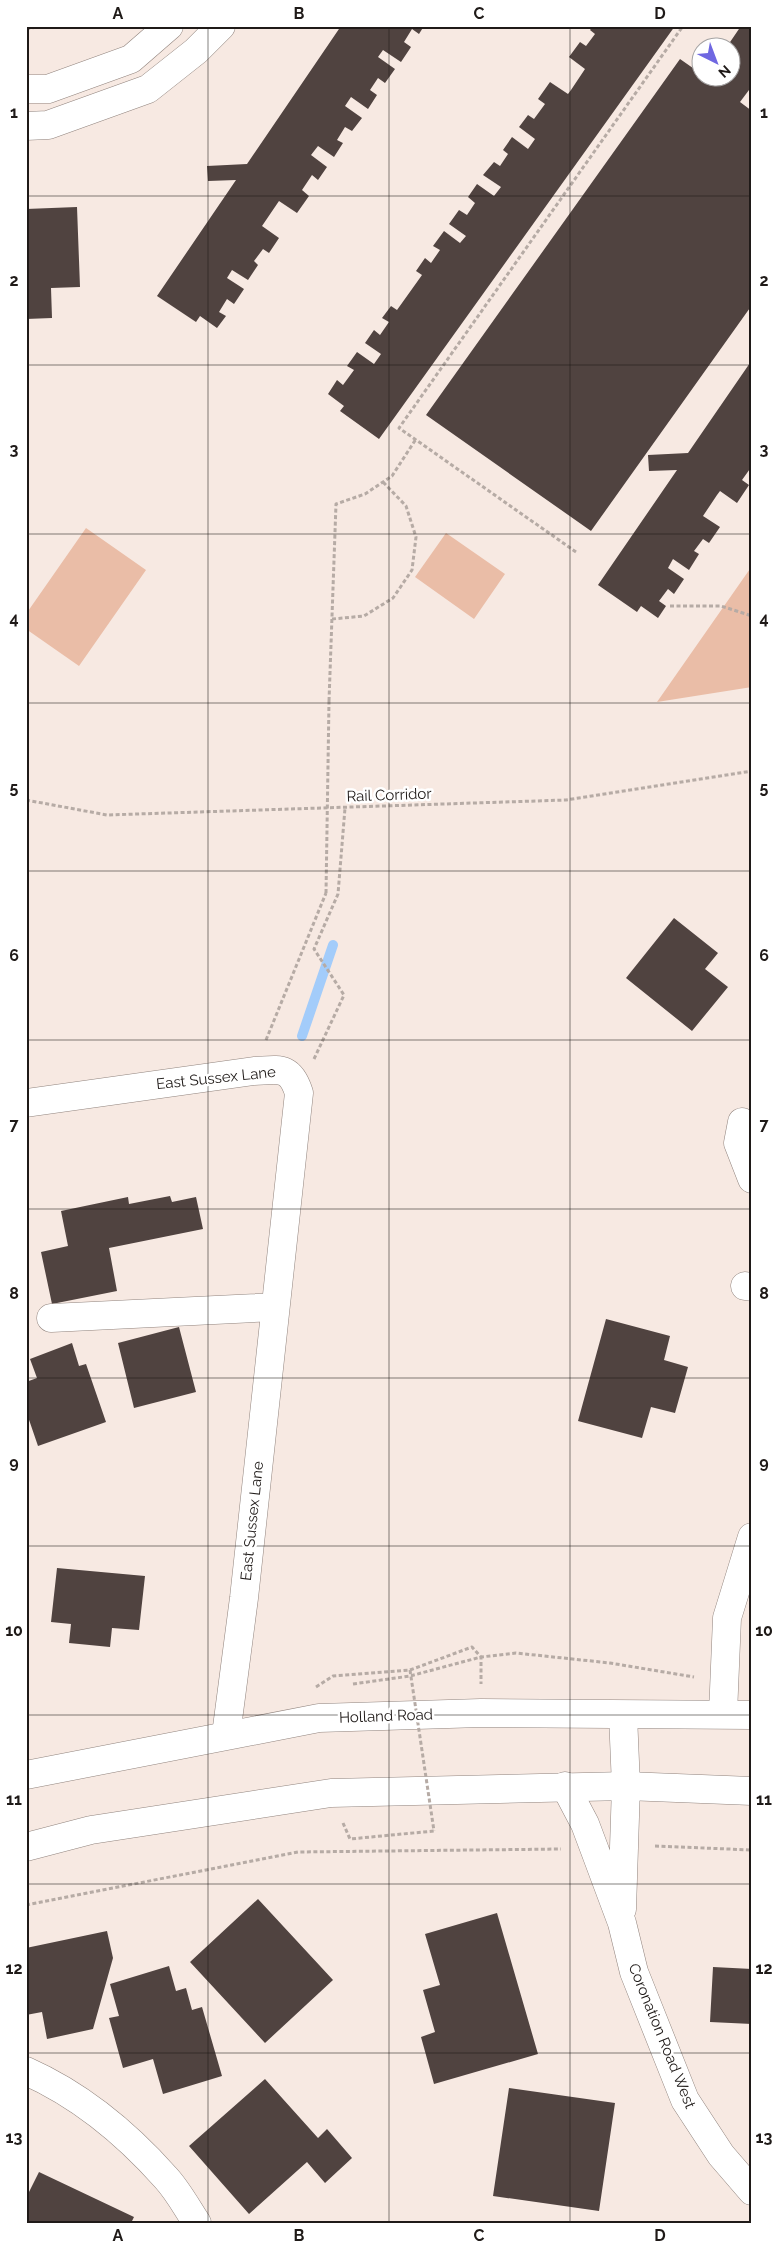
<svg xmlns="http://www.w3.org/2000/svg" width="778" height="2249" font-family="Raleway,sans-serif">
	<rect width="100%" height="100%" fill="#f7e9e2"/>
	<path fill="#eabda7" d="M 86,528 L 146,570 L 79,666 L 26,629 L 26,614 Z
		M 446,533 L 505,574 L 474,619 L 415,577 Z
		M 752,566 L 752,687 L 657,702 Z"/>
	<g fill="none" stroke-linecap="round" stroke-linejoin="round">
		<path stroke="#a3ccfa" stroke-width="10" d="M 302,1036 L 333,945"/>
	</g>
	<path fill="#504340" d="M 341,26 L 424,26 L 419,34 L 412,29 L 404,42 L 411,47 L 401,62 L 383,50 L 378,57 L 395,69 L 385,83 L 378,78 L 370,90 L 377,95 L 368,109 L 351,97 L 345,106 L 362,118 L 352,131 L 345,127 L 337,140 L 343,143 L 334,157 L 318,146 L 311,155 L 327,167 L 318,180 L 312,175 L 302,190 L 309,196 L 297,213 L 279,201 L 262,226 L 279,238 L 269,253 L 263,249 L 254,261 L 258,265 L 248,280 L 232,270 L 227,278 L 244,289 L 234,304 L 227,299 L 219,312 L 226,316 L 217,328 L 200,316 L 196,322 L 157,296 L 236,180 L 208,181 L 207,166 L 247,164 Z
		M 593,26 L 675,26 L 379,439 L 340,411 L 344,406 L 328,394 L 337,380 L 343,385 L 354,370 L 347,366 L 357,352 L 374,364 L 381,354 L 365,343 L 374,330 L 380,335 L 389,322 L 382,318 L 391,306 L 397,310 L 422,275 L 416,271 L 425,258 L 431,263 L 440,250 L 433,246 L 444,231 L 460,243 L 466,236 L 449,224 L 459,210 L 467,215 L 475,203 L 468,197 L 477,184 L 494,196 L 501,187 L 483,175 L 494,162 L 500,166 L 508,154 L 503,150 L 512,137 L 528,149 L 535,139 L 519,127 L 528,115 L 534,119 L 545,104 L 538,99 L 550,82 L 568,94 L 571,90 L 585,69 L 569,57 L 580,42 L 586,46 L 595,34 L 590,30 Z
		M 741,26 L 752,26 L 752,86 L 740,102 L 752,111 L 752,305 L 591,531 L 426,415 L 680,59 L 700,73 L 700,78 L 730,78 L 730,48 L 726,48 Z
		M 77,207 L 80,287 L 51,288 L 52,318 L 26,319 L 26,209 Z
		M 752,360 L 752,466 L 742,480 L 749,485 L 737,503 L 720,491 L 717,495 L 703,516 L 720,527 L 709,543 L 703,539 L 694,551 L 699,554 L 689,570 L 673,559 L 668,568 L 684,579 L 674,594 L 668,589 L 659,601 L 666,606 L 658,618 L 641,606 L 637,612 L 598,585 L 677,470 L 649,471 L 648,455 L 688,453 Z
		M 674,918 L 718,953 L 705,969 L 728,987 L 692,1031 L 626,978 Z
		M 170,1196 L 172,1202 L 196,1197 L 203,1229 L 109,1248 L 117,1291 L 52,1304 L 41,1252 L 68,1246 L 61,1211 L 128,1197 L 129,1204 Z
		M 606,1319 L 670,1336 L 664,1360 L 688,1367 L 675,1413 L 651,1407 L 642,1438 L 578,1421 Z
		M 179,1327 L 196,1392 L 134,1408 L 118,1343 Z
		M 72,1343 L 79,1366 L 86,1364 L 106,1422 L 38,1446 L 26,1411 L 26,1382 L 37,1378 L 30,1359 Z
		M 57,1568 L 145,1576 L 139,1630 L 112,1628 L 110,1647 L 69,1643 L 71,1624 L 51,1622 Z
		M 258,1899 L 333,1980 L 265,2043 L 190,1962 Z
		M 497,1913 L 538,2054 L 434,2084 L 421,2037 L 435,2032 L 423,1990 L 440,1985 L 425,1934 Z
		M 107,1931 L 113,1958 L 93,2029 L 47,2039 L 42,2012 L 26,2015 L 26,1948 Z
		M 169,1966 L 176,1991 L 186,1988 L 192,2010 L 202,2007 L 222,2076 L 163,2094 L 153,2059 L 123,2068 L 109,2018 L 119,2016 L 110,1984 Z
		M 713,1967 L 752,1969 L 752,2024 L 710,2022 Z
		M 265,2079 L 318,2138 L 327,2129 L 352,2158 L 325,2183 L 307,2162 L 249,2214 L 189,2146 Z
		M 509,2088 L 615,2103 L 599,2211 L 493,2196 Z
		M 39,2172 L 134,2217 L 131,2223 L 26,2223 L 26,2198 Z"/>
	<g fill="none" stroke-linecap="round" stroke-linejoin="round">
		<g stroke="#91847e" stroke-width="29">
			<path id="minor" d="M 26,89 L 48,89 L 131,59 L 169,26
				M 26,126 L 48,125 L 148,89 L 196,51 L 221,26
				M 26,1103 L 254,1071 C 279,1070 290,1065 299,1093 L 244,1598 L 226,1735
				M 742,1122 L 738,1143 L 752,1179
				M 745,1286 L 752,1287
				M 51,1318 L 275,1307
				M 723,1714 L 727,1618 L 752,1537
				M 565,1786 L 585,1824 L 594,1848 L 622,1923 L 634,1972 L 685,2100 L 721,2155 L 752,2191
				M 622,1909 L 626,1786 L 623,1715
				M 26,2071 C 80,2095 127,2134 166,2178 C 178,2191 187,2208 197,2223"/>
		</g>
		<g stroke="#91847e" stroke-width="29">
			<path id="major" d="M 26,1775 L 319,1718 L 481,1713 L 752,1715
				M 26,1847 L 91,1830 L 331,1793 L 626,1786 L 752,1791"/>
		</g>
		<path stroke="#b6aba5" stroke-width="3" stroke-dasharray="4 2.5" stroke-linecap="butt" d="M 26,29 L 43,26
			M 576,552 L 399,428 L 683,26
			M 670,606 L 721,606 L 752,616
			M 332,619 L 364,616 L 393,598 L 412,570 L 416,537 L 406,506 L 383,482
			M 329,701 L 336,504 L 365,494 L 392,476 L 416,439
			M 26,800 L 107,815 L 566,800 L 752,771
			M 266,1040 L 326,893
			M 314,1059 L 344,995 L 314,949 L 338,894 L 345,808
			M 353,1684 L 410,1676 L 481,1657 L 516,1653 L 610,1663 L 694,1677
			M 316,1687 L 333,1676 L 410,1670 L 472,1647 L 481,1657 L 481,1684
			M 343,1823 L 350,1839 L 434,1831
			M 655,1846 L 752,1850
			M 26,1905 L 298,1852 L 561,1849"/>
		<use href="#minor" stroke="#fff" stroke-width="28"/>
		<use href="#major" stroke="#fff" stroke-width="28"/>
		<path stroke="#b6aba5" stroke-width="3" stroke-dasharray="4 2.5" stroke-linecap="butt" d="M 326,893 L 329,701
			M 410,1670 L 434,1831"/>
	</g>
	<path fill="none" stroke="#1f1a18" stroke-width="1" stroke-opacity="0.55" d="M 208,26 L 208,2223M 389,26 L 389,2223M 570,26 L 570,2223M 26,196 L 752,196M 26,365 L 752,365M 26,534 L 752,534M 26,703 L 752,703M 26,871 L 752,871M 26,1040 L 752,1040M 26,1209 L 752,1209M 26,1378 L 752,1378M 26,1546 L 752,1546M 26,1715 L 752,1715M 26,1884 L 752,1884M 26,2053 L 752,2053"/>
	<g text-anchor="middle" stroke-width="5" stroke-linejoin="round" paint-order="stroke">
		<g font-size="15" fill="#1f1a18" stroke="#fff">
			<text transform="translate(389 795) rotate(-2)" y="5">Rail Corridor</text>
			<text transform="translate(216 1078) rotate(-6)" y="5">East Sussex Lane</text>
			<text transform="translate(252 1521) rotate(-84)" y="5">East Sussex Lane</text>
			<text transform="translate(386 1716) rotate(-2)" y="5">Holland Road</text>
			<text transform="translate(662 2036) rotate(68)" y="5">Coronation Road West</text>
		</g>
	</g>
	<rect width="778" height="2249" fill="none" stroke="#ffffff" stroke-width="55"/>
	<g transform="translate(716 62) rotate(138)"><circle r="24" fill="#ffffff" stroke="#a5a3a3"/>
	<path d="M0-4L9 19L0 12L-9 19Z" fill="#6f67e1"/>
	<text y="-8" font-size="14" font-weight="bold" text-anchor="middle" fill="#1f1a18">N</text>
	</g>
	<rect x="28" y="28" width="722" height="2194" fill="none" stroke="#1f1a18" stroke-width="2"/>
	<g font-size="16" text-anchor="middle" font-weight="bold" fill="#1f1a18">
		<text x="118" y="19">A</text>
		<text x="299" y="19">B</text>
		<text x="479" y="19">C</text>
		<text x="660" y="19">D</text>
		<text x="14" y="118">1</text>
		<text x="764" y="118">1</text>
		<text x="14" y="286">2</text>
		<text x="764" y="286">2</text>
		<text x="14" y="455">3</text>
		<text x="764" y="455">3</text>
		<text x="14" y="624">4</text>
		<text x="764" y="624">4</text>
		<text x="14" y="793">5</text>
		<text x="764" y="793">5</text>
		<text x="14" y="961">6</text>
		<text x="764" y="961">6</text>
		<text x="14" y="1130">7</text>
		<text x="764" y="1130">7</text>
		<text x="14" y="1299">8</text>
		<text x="764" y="1299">8</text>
		<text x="14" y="1468">9</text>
		<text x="764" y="1468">9</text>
		<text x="14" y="1636">10</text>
		<text x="764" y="1636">10</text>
		<text x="14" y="1805">11</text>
		<text x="764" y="1805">11</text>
		<text x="14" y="1974">12</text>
		<text x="764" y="1974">12</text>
		<text x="14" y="2143">13</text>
		<text x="764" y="2143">13</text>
		<text x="118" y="2241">A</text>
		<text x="299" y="2241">B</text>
		<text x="479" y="2241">C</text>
		<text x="660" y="2241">D</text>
	</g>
</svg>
